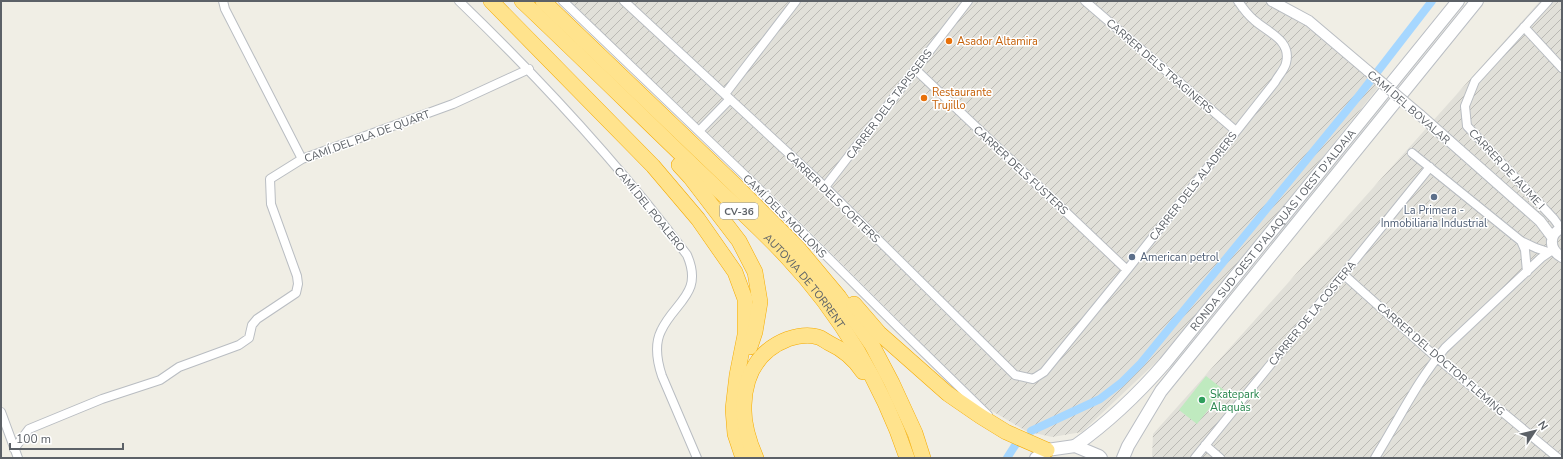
<svg xmlns="http://www.w3.org/2000/svg" width="1563" height="459" font-family="'Nunito Sans',sans-serif">
	<defs>
		<pattern id="industrial-furrows" width="10" height="10" patternUnits="userSpaceOnUse"><rect width="10" height="10" fill="#e1e0d9"/><path d="M-1 1l2-2M0 10L10 0M9 11l2-2" fill="none" stroke="#bab9b4"/></pattern>
	</defs>
	<rect width="100%" height="100%" fill="#f0eee5"/>
	<path fill="url(#industrial-furrows)" d="M 565,1 L 1264,1 L 1309,24 L 1380,85 L 1168,351 L 1082,432 L 1052,437 L 1026,431 L 987,408 L 772,194 L 729,159 Z
		M 1540,1 L 1562,1 L 1562,458 L 1152,458 L 1153,434 Z"/>
	<path fill="#bfeabf" d="M 1206,376 L 1224,390 L 1197,424 L 1179,410 Z"/>
	<g fill="none" stroke-linecap="round" stroke-linejoin="round">
		<path stroke="#a6d7ff" stroke-width="8" d="M 1031,431 L 1100,399 L 1121,383 L 1141,363 L 1361,93 L 1432,1
			M 1007,458 L 1016,444"/>
		<g stroke="#b9bdc2" stroke-width="10">
			<path id="minor" d="M 223,1 L 225,9 L 302,159
				M 459,1 C 541,80 619,164 687,255 C 704,294 674,302 661,331 C 654,345 657,361 662,376 L 697,458
				M 563,1 L 753,183 L 900,329 L 988,415
				M 624,1 L 825,187 L 1015,375 L 1033,379 L 1044,372 L 1127,270 L 1275,82 C 1278,76 1285,69 1286,63 C 1292,40 1267,32 1254,20 C 1248,15 1242,7 1238,1
				M 1085,1 L 1236,131
				M 1548,1 L 1475,81 L 1465,106 L 1467,126 L 1554,219 L 1559,226
				M 1524,27 L 1562,68
				M 915,69 L 1127,270
				M 725,94 L 796,1
				M 699,131 L 730,99
				M 1412,153 L 1521,241 L 1536,248 L 1548,252
				M 825,187 L 968,1
				M 1521,241 L 1525,250 L 1527,272
				M 1343,274 L 1437,358 L 1558,458
				M 1,412 L 18,458
				M 1205,445 L 1220,458
				M 14,449 L 29,429 L 102,399 L 160,380 L 179,367 L 239,345 L 249,338 L 252,325 L 257,319 L 296,293 L 298,284 L 297,276 L 271,204 L 270,179 L 302,159 L 453,104 L 529,69
				M 1195,458 L 1430,167
				M 1375,458 C 1398,421 1417,381 1445,348 L 1541,258 L 1554,249"/>
		</g>
		<g stroke="#b9bdc2" stroke-width="12">
			<path id="tertiary" d="M 1272,1 L 1309,21 L 1368,71
				M 1420,115 L 1540,221 L 1552,237
				M 1562,228 C 1548,234 1549,250 1562,257"/>
		</g>
		<g stroke="#babec4" stroke-width="14">
			<g id="secondary">
				<path id="s1" d="M 1075,446 C 1109,422 1138,394 1165,363 L 1458,1"/>
				<path d="M 1036,458 L 1047,450 L 1075,446 L 1099,456 L 1101,458"/>
				<path d="M 1123,458 L 1128,446 L 1161,391 L 1477,1"/>
			</g>
		</g>
		<g stroke="#f5ab00" stroke-width="16">
			<g id="motorway">
				<path d="M 491,1 L 653,166 L 698,219 L 735,272 L 745,299 L 745,335 L 737,375 L 733,409 L 735,434 L 743,458"/>
				<path id="s2" d="M 522,1 C 578,54 633,108 688,161 C 721,193 755,223 786,256 C 839,312 883,385 907,458"/>
				<path d="M 543,1 L 732,182 L 798,248 L 839,297 L 872,345 L 892,383 L 915,433 L 923,458"/>
				<path d="M 679,165 L 690,177 L 739,241 L 755,272 L 760,302 L 755,332 L 750,347"/>
				<path d="M 854,304 L 879,333 L 948,394 L 980,416 L 1006,432 L 1047,450"/>
				<path d="M 756,458 C 749,442 743,423 744,405 C 745,374 759,350 788,339 C 797,336 808,334 818,337 C 822,338 825,341 829,343 C 842,349 855,360 863,372"/>
			</g>
		</g>
		<use href="#minor" stroke="#fff" stroke-width="8"/>
		<use href="#tertiary" stroke="#fff" stroke-width="10"/>
		<use href="#secondary" stroke="#fff" stroke-width="12"/>
		<use href="#motorway" stroke="#ffe38d" stroke-width="15"/>
		<g stroke="#b9bdc2" stroke-width="12" stroke-linecap="butt">
			<path id="tertiary-bridge" d="M 1368,71 L 1420,115"/>
		</g>
		<use href="#tertiary-bridge" stroke="#fff" stroke-width="10"/>
	</g>
	<g fill="#e8710a" stroke="#fff" stroke-width="1.5">
		<circle cx="949" cy="41" r="4"/>
		<circle cx="924" cy="98" r="4"/>
	</g>
	<g fill="#5c6f8a" stroke="#fff" stroke-width="1.5">
		<circle cx="1434" cy="197" r="4"/>
		<circle cx="1132" cy="257" r="4"/>
	</g>
	<circle fill="#2e9e5b" stroke="#fff" stroke-width="1.5" cx="1202" cy="400" r="4"/>
	<g text-anchor="middle" stroke-width="3" stroke-linejoin="round" paint-order="stroke">
		<rect fill="#fff" stroke="#8d9095" stroke-width="1" x="720" y="203" width="38" height="16" rx="3"/>
		<g font-size="10" font-weight="bold" fill="#5c6167">
			<text x="739" y="215">CV-36</text>
		</g>
		<g font-size="11" fill="#c56008" stroke="#fff" text-anchor="start">
			<text x="957" y="45">Asador Altamira</text>
			<text x="932" y="96">Restaurante<tspan x="932" dy="13">Trujillo</tspan></text>
		</g>
		<g font-size="11" fill="#5c6167" stroke="#fff">
			<text transform="translate(1160 66) rotate(41)" y="4">CARRER DELS TRAGINERS</text>
			<text transform="translate(889 104) rotate(-53)" y="4">CARRER DELS TAPISSERS</text>
			<text transform="translate(1409 107) rotate(41)" y="4">CAMÍ DEL BOVALAR</text>
			<text transform="translate(367 136) rotate(-20)" y="4">CAMÍ DEL PLA DE QUART</text>
			<text transform="translate(1507 169) rotate(47)" y="4">CARRER DE JAUME I</text>
			<text transform="translate(1021 170) rotate(43)" y="4">CARRER DELS FUSTERS</text>
			<text transform="translate(1193 186) rotate(-52)" y="4">CARRER DELS ALADRERS</text>
			<text transform="translate(833 197) rotate(44)" y="4">CARRER DELS COETERS</text>
			<text transform="translate(650 209) rotate(51)" y="4">CAMÍ DEL POALERO</text>
			<text transform="translate(785 216) rotate(45)" y="4">CAMÍ DELS MOLLONS</text>
			<text dy="4" stroke="none"><textPath href="#s1" startOffset="294">RONDA SUD-OEST D'ALAQUÀS I OEST D'ALDAIA</textPath></text>
			<text dy="4" stroke="none"><textPath href="#s2" startOffset="398">AUTOVIA DE TORRENT</textPath></text>
			<text transform="translate(1312 313) rotate(-51)" y="4">CARRER DE LA COSTERA</text>
			<text transform="translate(1441 359) rotate(41)" y="4">CARRER DEL DOCTOR FLEMING</text>
		</g>
		<g font-size="11" fill="#4e5e75" stroke="#fff">
			<text x="1434" y="214">La Primera -<tspan x="1434" dy="13">Inmobiliaria Industrial</tspan></text>
			<text x="1140" y="261" text-anchor="start">American petrol</text>
		</g>
		<g font-size="11" fill="#27864d" stroke="#fff" text-anchor="start">
			<text x="1210" y="398">Skatepark<tspan x="1210" dy="13">Alaquàs</tspan></text>
		</g>
	</g>
	<rect width="1563" height="459" fill="none" stroke="#5c6167" stroke-width="4"/>
	<g transform="translate(1535 431) rotate(55)" stroke="#ffffff" stroke-width="3" paint-order="stroke">
	<path d="M0-3L7 15L0 10L-7 15Z" fill="#5c6167"/>
	<text y="-6" font-size="11" font-weight="bold" text-anchor="middle" fill="#5c6167">N</text>
	</g>
	<path d="M10 443v6h113v-6" fill="none" stroke="#5c6167" stroke-width="2"/>
	<text x="16" y="443" font-size="12" fill="#5c6167" stroke="#ffffff" stroke-width="3" paint-order="stroke">100 m</text>
</svg>
